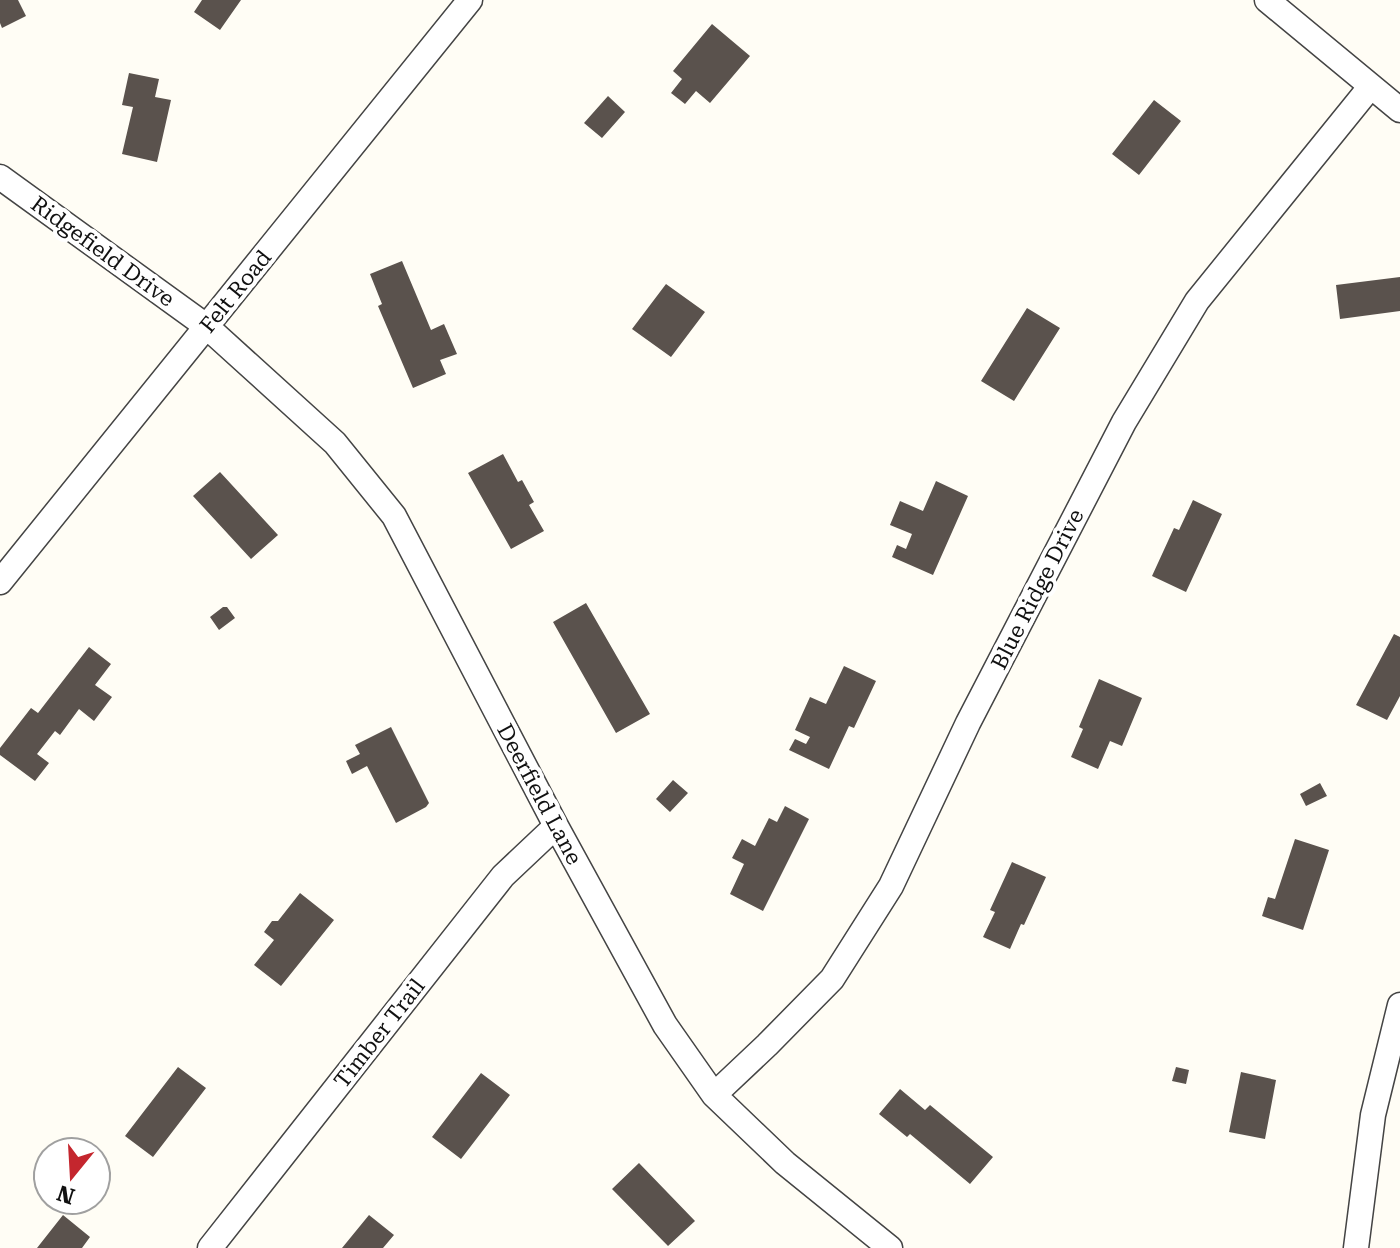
<svg xmlns="http://www.w3.org/2000/svg" width="1400" height="1248" font-family="'Roboto Serif',serif">
	<rect width="100%" height="100%" fill="#fffdf5"/>
	<path fill="#5a524d" d="M 0,0 L 18,0 L 26,16 L 2,28 L 0,23 Z
		M 202,0 L 241,0 L 220,30 L 194,12 Z
		M 712,24 L 750,56 L 710,103 L 696,91 L 685,104 L 671,93 L 682,79 L 673,71 Z
		M 129,73 L 159,79 L 155,97 L 171,100 L 157,162 L 122,154 L 133,107 L 122,105 Z
		M 608,96 L 625,112 L 602,138 L 584,123 Z
		M 1154,100 L 1181,121 L 1139,175 L 1112,154 Z
		M 402,261 L 431,330 L 444,324 L 457,354 L 440,360 L 446,374 L 413,388 L 378,306 L 382,304 L 370,274 Z
		M 1400,277 L 1400,311 L 1340,319 L 1336,285 Z
		M 666,284 L 705,312 L 671,357 L 632,329 Z
		M 1027,308 L 1060,328 L 1014,401 L 981,381 Z
		M 503,454 L 518,482 L 522,480 L 534,502 L 529,505 L 544,531 L 511,549 L 468,473 Z
		M 220,472 L 278,535 L 251,559 L 193,496 Z
		M 936,481 L 968,496 L 933,575 L 892,557 L 897,545 L 906,549 L 912,534 L 890,525 L 900,501 L 923,511 Z
		M 1193,500 L 1222,514 L 1186,592 L 1152,576 L 1174,528 L 1179,530 Z
		M 586,603 L 650,714 L 616,733 L 553,622 Z
		M 223,607 L 227,607 L 235,618 L 219,630 L 210,617 Z
		M 1394,634 L 1400,637 L 1400,696 L 1387,720 L 1356,705 Z
		M 89,647 L 111,664 L 95,685 L 112,697 L 94,721 L 79,709 L 60,735 L 55,731 L 37,754 L 49,763 L 35,781 L 0,755 L 0,748 L 31,708 L 38,713 Z
		M 844,666 L 876,681 L 854,728 L 849,726 L 829,769 L 789,750 L 795,739 L 806,744 L 810,737 L 795,730 L 810,697 L 826,704 Z
		M 1099,679 L 1142,698 L 1122,746 L 1110,741 L 1098,769 L 1071,757 L 1083,729 L 1079,727 Z
		M 391,727 L 429,803 L 426,807 L 396,823 L 367,766 L 352,774 L 346,761 L 360,754 L 355,745 Z
		M 673,780 L 688,793 L 670,812 L 656,799 Z
		M 1320,783 L 1327,796 L 1306,806 L 1300,794 Z
		M 785,806 L 809,819 L 763,911 L 730,894 L 744,864 L 732,858 L 742,839 L 755,846 L 769,818 L 777,822 Z
		M 1295,839 L 1329,850 L 1303,930 L 1262,916 L 1268,897 L 1275,899 Z
		M 1012,862 L 1046,877 L 1024,925 L 1021,924 L 1010,949 L 983,937 L 995,912 L 990,910 Z
		M 300,893 L 334,920 L 281,986 L 254,965 L 274,940 L 264,932 L 272,921 L 278,921 Z
		M 178,1067 L 206,1088 L 153,1157 L 125,1136 Z
		M 1176,1067 L 1189,1070 L 1186,1084 L 1172,1081 Z
		M 1241,1072 L 1276,1080 L 1265,1139 L 1229,1132 Z
		M 481,1073 L 510,1095 L 461,1159 L 432,1137 Z
		M 900,1089 L 925,1110 L 930,1105 L 993,1157 L 970,1184 L 910,1134 L 907,1137 L 879,1114 Z
		M 639,1163 L 695,1221 L 668,1246 L 612,1189 Z
		M 63,1215 L 90,1237 L 82,1248 L 37,1248 Z
		M 369,1215 L 394,1235 L 383,1248 L 342,1248 Z"/>
	<g fill="none" stroke-linecap="round" stroke-linejoin="round">
		<g stroke="#444" stroke-width="27">
			<path id="minor" d="M 1267,0 L 1400,110
				M 0,177 L 206,326 L 335,443 L 394,516 L 556,826 L 665,1025 L 714,1095 L 785,1163 L 890,1248
				M 0,582 L 470,0
				M 714,1095 L 767,1045 L 832,979 L 891,886 L 968,723 L 1124,422 L 1197,301 L 1371,86
				M 210,1248 L 503,876 L 556,826
				M 1356,1248 L 1373,1115 L 1400,1005"/>
		</g>
		<use href="#minor" stroke="#fff" stroke-width="24"/>
	</g>
	<g text-anchor="middle" stroke-width="8" stroke-linejoin="round" paint-order="stroke">
		<g font-size="22" fill="#111" stroke="#fff">
			<text transform="translate(103 251) rotate(36)" y="8">Ridgefield Drive</text>
			<text transform="translate(235 291) rotate(-51)" y="8">Felt Road</text>
			<text transform="translate(1037 589) rotate(-63)" y="8">Blue Ridge Drive</text>
			<text transform="translate(540 794) rotate(62)" y="8">Deerfield Lane</text>
			<text transform="translate(379 1033) rotate(-52)" y="8">Timber Trail</text>
		</g>
	</g>
	<g transform="translate(72 1176) rotate(198)"><circle r="38" fill="#ffffff" stroke="#a0a0a0" stroke-width="2"/>
	<path d="M0-6L14 30L0 20L-14 30Z" fill="#c4262e"/>
	<text y="-12" font-size="22" font-weight="bold" text-anchor="middle" fill="#111111">N</text>
	</g>
</svg>
